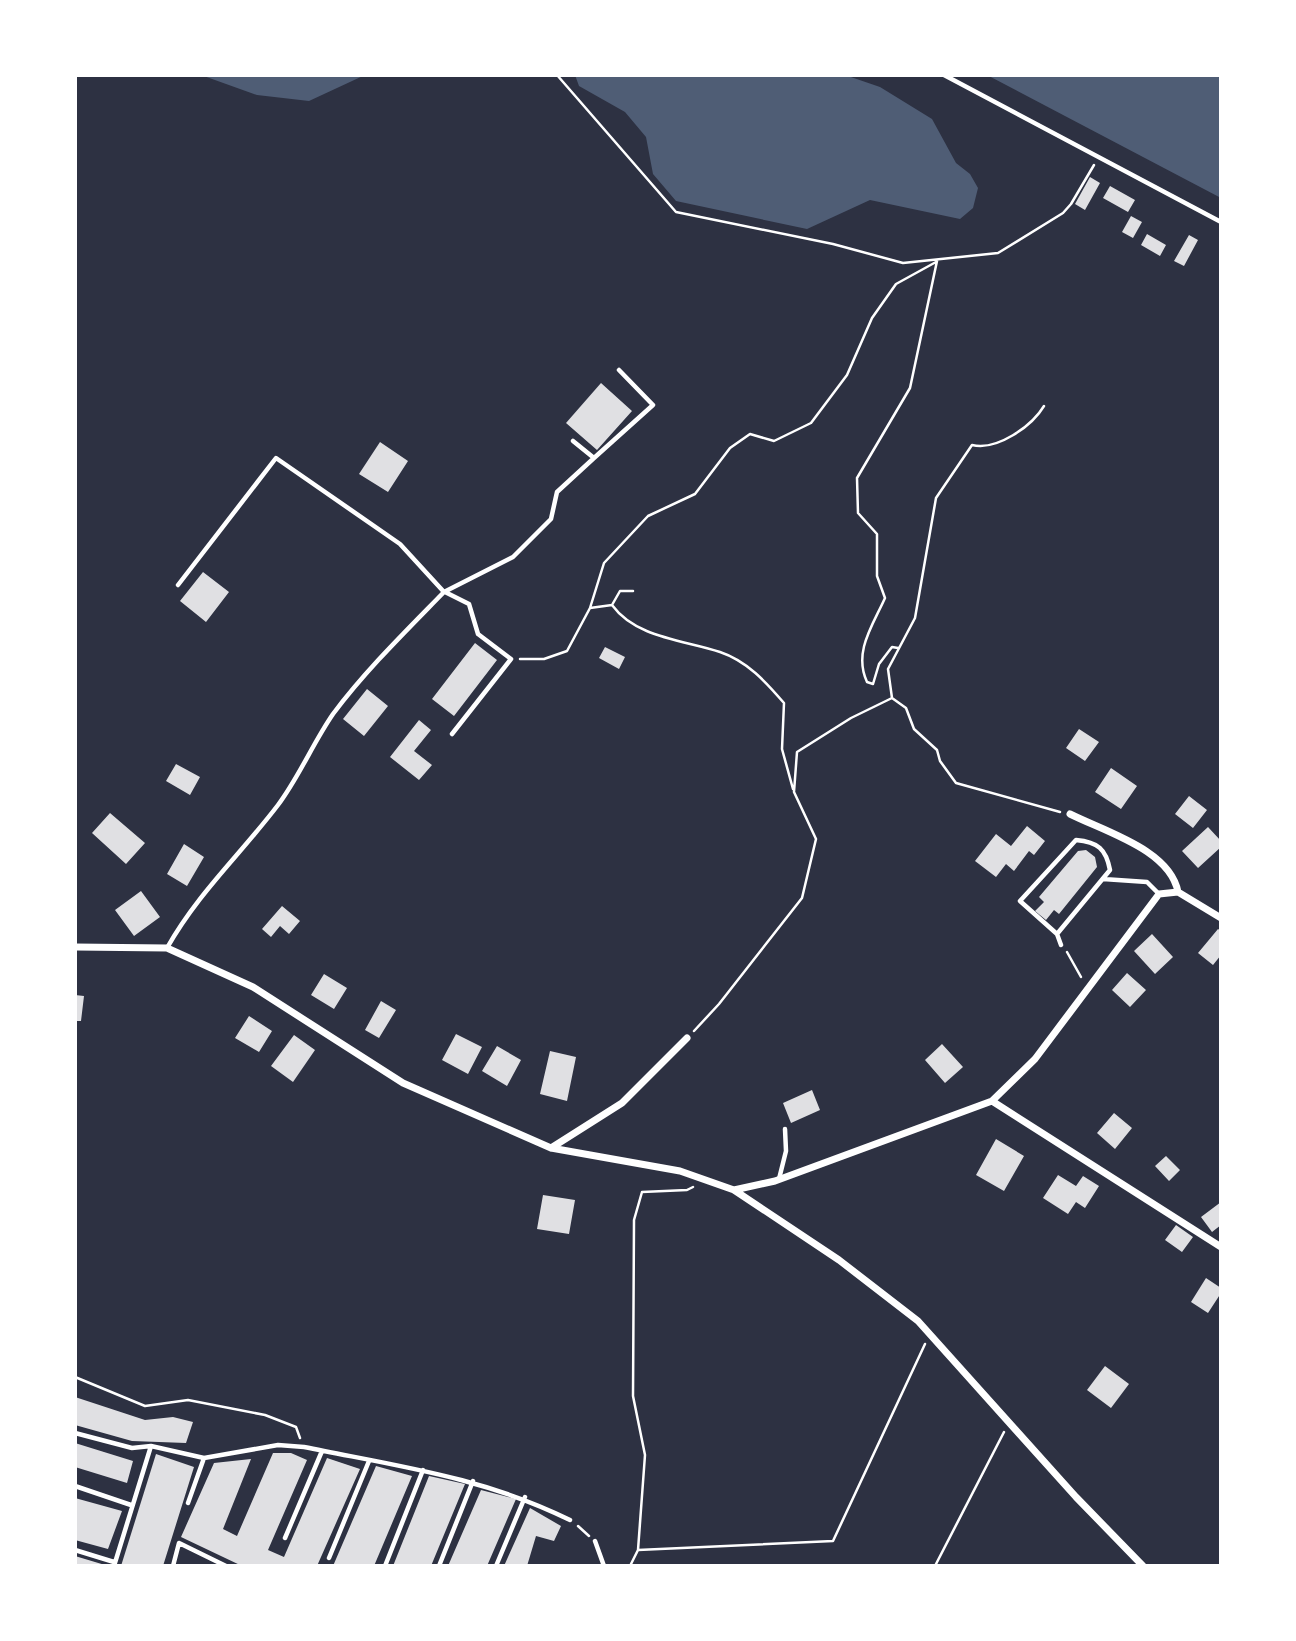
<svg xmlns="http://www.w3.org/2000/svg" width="1296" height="1641" font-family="'DejaVu Sans',sans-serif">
	<rect width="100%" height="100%" fill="#2d3142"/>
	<path fill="#4f5d75" d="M 201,75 L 365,75 L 309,101 L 257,95 Z
		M 575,75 L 845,75 L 880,87 L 932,119 L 956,163 L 970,174 L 978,188 L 973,208 L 960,219 L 870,200 L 807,229 L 676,201 L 653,174 L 646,137 L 625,112 L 579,86 Z
		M 987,75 L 1221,75 L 1221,198 Z"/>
	<path fill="#e0e0e3" d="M 1090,177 L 1100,183 L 1085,210 L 1075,204 Z
		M 1110,186 L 1135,200 L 1128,212 L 1103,198 Z
		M 1131,216 L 1142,222 L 1133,238 L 1122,232 Z
		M 1147,234 L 1166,245 L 1160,256 L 1141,245 Z
		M 1189,235 L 1198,240 L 1184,266 L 1174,261 Z
		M 601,383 L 632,411 L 597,450 L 566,423 Z
		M 380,442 L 408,461 L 388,492 L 359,474 Z
		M 203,572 L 229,592 L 206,622 L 180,601 Z
		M 475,643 L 497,660 L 454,716 L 432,699 Z
		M 605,647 L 625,657 L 619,669 L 599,658 Z
		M 367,689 L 388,706 L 364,736 L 343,719 Z
		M 419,720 L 431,730 L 414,751 L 432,765 L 419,780 L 390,757 Z
		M 1079,729 L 1099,742 L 1085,761 L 1066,748 Z
		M 176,764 L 200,777 L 190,795 L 166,781 Z
		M 1111,768 L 1137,786 L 1121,809 L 1095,792 Z
		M 1189,796 L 1207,810 L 1193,828 L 1175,814 Z
		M 110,813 L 145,843 L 126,864 L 92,833 Z
		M 1027,826 L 1045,841 L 1034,855 L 1029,851 L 1014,871 L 1006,864 L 996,877 L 975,861 L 996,834 L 1011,846 Z
		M 1208,827 L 1221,841 L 1221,847 L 1198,868 L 1182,851 Z
		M 184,844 L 204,857 L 187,886 L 167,874 Z
		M 1086,850 L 1095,857 L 1097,867 L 1059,914 L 1054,910 L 1046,920 L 1035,911 L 1044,902 L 1039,897 L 1078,851 Z
		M 141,891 L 160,917 L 134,936 L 115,910 Z
		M 282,906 L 300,921 L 289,934 L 280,926 L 271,937 L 262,929 Z
		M 1218,929 L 1221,931 L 1221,955 L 1213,965 L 1198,953 Z
		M 1152,934 L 1173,957 L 1155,974 L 1134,951 Z
		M 1127,973 L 1146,990 L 1130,1007 L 1112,990 Z
		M 324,974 L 347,988 L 334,1009 L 311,995 Z
		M 75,995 L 84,996 L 81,1021 L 75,1021 Z
		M 381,1001 L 396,1010 L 379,1038 L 365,1030 Z
		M 249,1016 L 272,1031 L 259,1052 L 235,1038 Z
		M 456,1034 L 482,1047 L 468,1074 L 442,1060 Z
		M 294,1035 L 315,1050 L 293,1082 L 271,1066 Z
		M 942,1044 L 963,1067 L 945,1083 L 925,1060 Z
		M 497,1046 L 521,1060 L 507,1086 L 482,1071 Z
		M 550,1051 L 576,1057 L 567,1101 L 540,1094 Z
		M 812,1090 L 820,1110 L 791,1123 L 783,1103 Z
		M 1114,1113 L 1132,1128 L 1115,1149 L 1097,1133 Z
		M 996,1139 L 1024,1156 L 1004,1191 L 976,1175 Z
		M 1166,1156 L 1180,1170 L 1169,1181 L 1155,1166 Z
		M 1058,1175 L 1076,1186 L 1083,1176 L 1099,1186 L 1085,1208 L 1076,1202 L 1068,1214 L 1043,1198 Z
		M 543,1195 L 575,1200 L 569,1234 L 537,1229 Z
		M 1221,1202 L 1221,1225 L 1212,1232 L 1201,1217 Z
		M 1176,1225 L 1193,1237 L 1182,1252 L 1165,1240 Z
		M 1206,1278 L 1221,1288 L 1221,1293 L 1208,1313 L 1191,1302 Z
		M 1105,1366 L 1129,1384 L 1111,1408 L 1087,1390 Z
		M 75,1397 L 145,1420 L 173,1417 L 193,1422 L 186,1443 L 132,1441 L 75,1425 Z
		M 75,1443 L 133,1461 L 127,1483 L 75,1467 Z
		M 273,1453 L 291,1453 L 307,1460 L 268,1550 L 284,1557 L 327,1458 L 360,1469 L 317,1566 L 242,1566 L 181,1537 L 214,1463 L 251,1459 L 223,1529 L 237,1536 Z
		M 156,1454 L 194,1467 L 163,1566 L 121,1566 Z
		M 376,1466 L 412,1476 L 374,1566 L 333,1566 Z
		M 429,1476 L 465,1484 L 431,1566 L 393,1566 Z
		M 481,1490 L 516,1499 L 487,1566 L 448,1566 Z
		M 75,1498 L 122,1511 L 108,1549 L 75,1540 Z
		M 530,1508 L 561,1526 L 554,1541 L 536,1536 L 527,1566 L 504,1566 Z
		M 75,1556 L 105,1565 L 105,1566 L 75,1566 Z"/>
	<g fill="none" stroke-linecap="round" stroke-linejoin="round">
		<path stroke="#fff" stroke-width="2.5" d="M 557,75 L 676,212 L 833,244 L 903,263 L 998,253 L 1063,213 L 1071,204 L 1094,165
			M 1044,406 C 1032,426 997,451 972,445 L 936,498 L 915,618 L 888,669 L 892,698 L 906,708 L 914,729 L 937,750 L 940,761 L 956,783 L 1060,812
			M 633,591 L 620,591 L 612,605 C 636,638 684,640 720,652 C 747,661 766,682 784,703 L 782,749 L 793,789
			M 590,608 L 604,563 L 648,516 L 695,494 L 730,448 L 750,434 L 774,441 L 811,423 L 847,375 L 872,318 L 896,284 L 936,262
			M 898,648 L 892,647 L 879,664 L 873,684 L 867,682 C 853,652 873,625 885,598 L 877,576 L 877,534 L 858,513 L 857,478 L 910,388 L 937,261
			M 520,659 L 544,659 L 567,651 L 590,608 L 612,605
			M 1067,952 L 1081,977
			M 694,1031 L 719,1004 L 802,898 L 816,839 L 794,792 L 797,752 L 851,718 L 892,698
			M 75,1377 L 145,1406 L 188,1400 L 265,1415 L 296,1427 L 300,1438
			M 578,1526 L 589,1536
			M 638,1550 L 833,1541 L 925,1344
			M 630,1566 L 638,1550 L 645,1455 L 633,1396 L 634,1220 L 642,1192 L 687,1190 L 693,1187
			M 935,1566 L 1004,1432"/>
		<path stroke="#fff" stroke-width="4.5" d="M 944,75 L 1221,222
			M 594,458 L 653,405 L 619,370
			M 444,592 L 513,557 L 551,519 L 557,492 L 594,458 L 573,441
			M 445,592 L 469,604 L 478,634 L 511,659 L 452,734
			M 1103,879 L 1147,882 L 1159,894
			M 1057,934 L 1020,901 L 1076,840 C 1098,842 1106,849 1110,870 L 1057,934 L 1061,945
			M 167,948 C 198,893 240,855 278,805 C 299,777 313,743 333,714 C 366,670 406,631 444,592 L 400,544 L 276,458 L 178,585
			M 779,1179 L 786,1151 L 785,1129
			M 75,1433 L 132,1448 L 151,1446
			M 75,1486 L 131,1505
			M 188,1503 L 204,1458
			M 285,1538 L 322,1451
			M 595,1541 L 604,1566
			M 75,1550 L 114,1562
			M 329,1558 L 369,1461
			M 114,1566 L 151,1446 L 204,1458 L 278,1445 L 304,1447 C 397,1466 483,1477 570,1520
			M 173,1566 L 179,1543 L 226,1566
			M 385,1566 L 423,1470
			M 439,1566 L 473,1481
			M 496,1566 L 525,1497"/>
		<path stroke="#fff" stroke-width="7" d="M 1070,814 C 1106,832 1170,850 1178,892
			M 75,947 L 167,948 L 253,987 L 403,1083 L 551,1148 L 680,1171 L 734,1190 L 839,1260 L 918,1321 L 1076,1497 L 1143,1566
			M 992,1101 L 1221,1247
			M 551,1148 L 622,1103 L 687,1038
			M 734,1190 L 775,1181 L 992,1101 L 1035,1059 L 1159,894 L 1178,892 L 1221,918"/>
	</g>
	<rect width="1296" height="1641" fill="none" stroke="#ffffff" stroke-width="154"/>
</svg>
